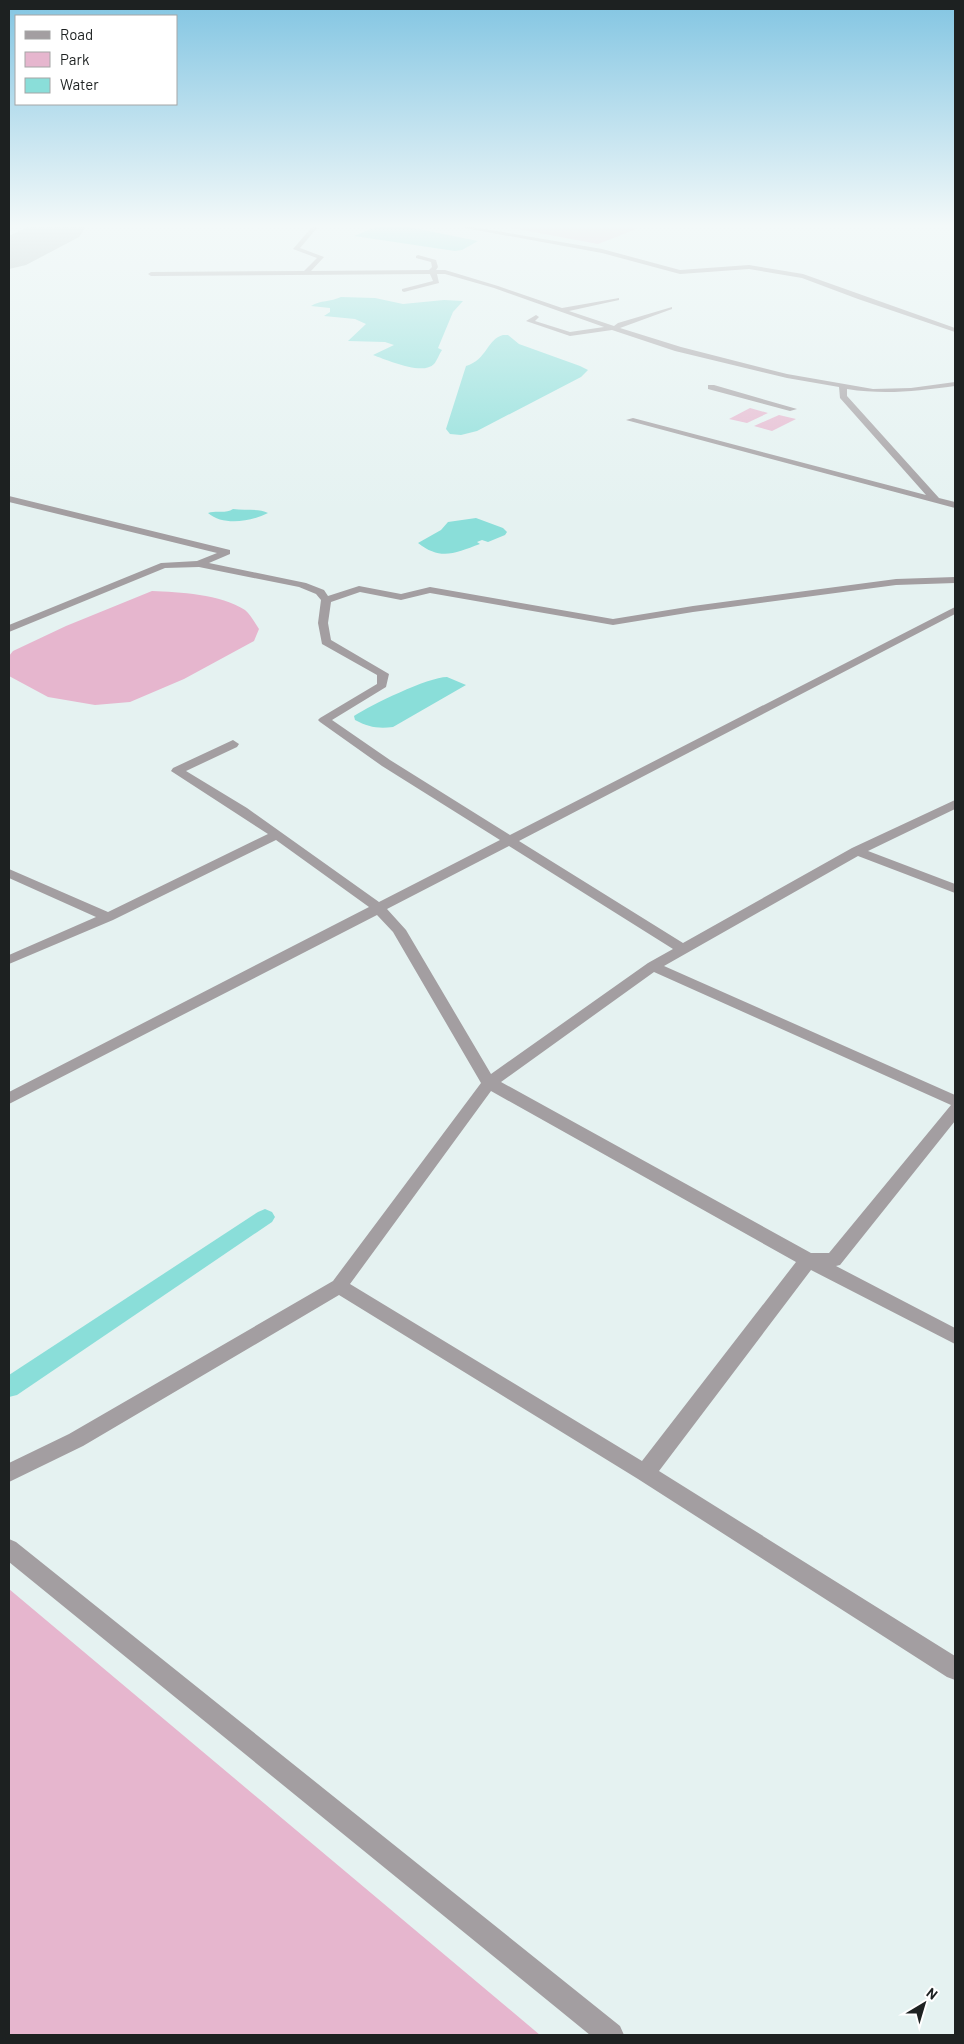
<svg xmlns="http://www.w3.org/2000/svg" width="964" height="2044" font-family="Barlow,sans-serif">
	<rect width="100%" height="100%" fill="#e5f2f1"/>
	<path fill="#e6b6ce" d="M 507,227 L 631,227 L 639,228 L 598,244 Z
		M 750,408 L 768,413 L 747,423 L 729,419 Z
		M 779,415 L 796,419 L 772,431 L 754,426 Z
		M 152,591 C 179,592 221,594 245,610 C 250,614 255,623 259,629 L 254,641 L 184,679 L 130,702 L 95,705 L 48,697 L 9,676 L 9,656 L 13,651 L 66,626 Z
		M 9,1589 L 540,2035 L 9,2035 Z"/>
	<path fill="#8aded9" d="M 376,227 L 409,227 L 478,241 L 462,250 L 455,251 L 354,236 Z
		M 341,297 L 375,298 L 403,304 L 444,300 L 463,301 L 453,312 L 438,348 L 442,350 C 439,354 437,361 434,364 C 423,376 387,360 373,355 L 394,345 L 385,342 L 348,341 L 366,324 L 355,319 L 324,316 L 330,312 L 330,308 L 311,306 C 321,300 330,302 341,297 Z
		M 503,335 L 508,335 L 519,344 L 580,366 L 588,370 L 581,377 L 477,431 L 461,435 L 450,434 L 446,429 L 466,366 C 487,360 487,339 503,335 Z
		M 233,509 C 244,511 259,508 268,513 C 250,522 223,526 208,513 C 217,510 226,514 233,509 Z
		M 476,518 L 503,528 L 507,532 L 505,535 L 488,542 L 482,540 L 477,542 L 480,544 C 455,553 441,561 418,543 L 441,530 L 448,522 Z
		M 447,677 L 466,685 L 393,727 C 378,729 368,727 355,720 L 354,716 C 371,705 428,677 447,677 Z"/>
	<g fill="none" stroke-linecap="round" stroke-linejoin="round">
		<path fill="#8aded9" fill-rule="evenodd" d="M 265,1209 L 272,1212 L 275,1217 L 272,1222 L 17,1395 L 9,1397 L 9,1375 L 258,1212 Z"/>
		<path fill="#aeb8b8" fill-rule="evenodd" d="M 42,227 L 60,227 L 60,233 L 57,237 L 51,239 L 45,237 L 42,233 Z"/>
		<path fill="#aeb8b8" fill-rule="evenodd" d="M 28,227 L 86,227 L 79,237 L 26,265 L 9,269 L 9,236 Z"/>
		<path fill="#a39ea1" fill-rule="evenodd" d="M 312,227 L 318,227 L 300,248 L 324,257 L 311,271 L 429,270 L 432,267 L 431,262 L 416,258 L 416,256 L 418,255 L 436,260 L 438,267 L 436,270 L 445,270 L 498,286 L 562,308 L 619,298 L 619,300 L 569,311 L 614,326 L 618,323 L 672,307 L 672,309 L 620,328 L 681,347 L 787,374 L 873,389 L 911,388 L 955,382 L 955,386 C 917,391 885,395 847,389 L 847,396 L 939,498 L 955,502 L 955,508 L 626,420 L 633,418 L 926,495 L 840,398 L 839,387 L 787,378 L 675,351 L 612,330 L 570,336 L 526,321 L 536,315 L 539,317 L 535,321 L 570,332 L 604,327 L 494,288 L 445,274 L 437,274 L 439,283 L 404,292 L 402,291 L 402,289 L 433,281 L 430,274 L 151,276 L 148,274 L 151,272 L 304,271 L 317,258 L 293,249 Z
			M 460,227 L 473,227 L 602,249 L 680,270 L 749,265 L 803,274 L 955,328 L 955,332 L 858,299 L 802,278 L 749,269 L 680,274 L 602,253 Z
			M 708,385 L 714,385 L 797,409 L 790,411 L 708,389 Z
			M 9,496 L 230,550 L 230,554 L 209,563 L 306,583 L 324,590 L 328,596 L 359,586 L 401,594 L 430,587 L 613,619 L 693,606 L 896,579 L 955,577 L 955,583 L 896,585 L 693,612 L 613,625 L 430,593 L 401,600 L 360,592 L 331,602 L 328,623 L 331,640 L 389,674 L 386,687 L 332,720 L 390,760 L 510,835 L 955,607 L 955,614 L 519,841 L 683,943 L 852,848 L 955,800 L 955,809 L 868,851 L 955,884 L 955,893 L 858,856 L 664,966 L 955,1095 L 955,1121 L 840,1265 L 836,1266 L 955,1328 L 955,1344 L 811,1270 L 659,1471 L 955,1656 L 955,1680 L 947,1677 L 638,1479 L 339,1295 L 83,1446 L 9,1482 L 9,1463 L 69,1434 L 333,1281 L 481,1083 L 393,932 L 377,915 L 9,1104 L 9,1092 L 369,907 L 276,840 L 113,920 L 9,964 L 9,955 L 96,917 L 9,878 L 9,869 L 108,912 L 268,834 L 171,771 L 173,768 L 233,740 L 239,744 L 237,747 L 186,771 L 247,808 L 379,902 L 500,840 L 382,766 L 320,722 L 318,720 L 320,718 L 377,684 L 377,675 L 322,644 L 318,623 L 321,600 L 316,594 L 299,587 L 199,567 L 165,568 L 9,632 L 9,625 L 161,563 L 197,561 L 217,553 L 9,502 ZM 509,846 L 673,949 L 648,963 L 491,1074 L 406,930 L 387,909 ZM 654,972 L 951,1105 L 829,1253 L 811,1253 L 501,1082 ZM 491,1091 L 796,1262 L 642,1461 L 350,1284 Z
			M 9,1539 L 16,1542 L 620,2026 L 624,2035 L 590,2035 L 9,1562 Z"/>
	</g>
	<linearGradient id="sky" x2="0" y2="1"><stop stop-color="#82c5e2"/><stop offset="0.44" stop-color="#f3f9f9"/><stop offset="1" stop-color="#f3f9f9" stop-opacity="0"/></linearGradient>
	<rect width="964" height="513" fill="url(#sky)"/>
	<rect width="964" height="2044" fill="none" stroke="#1d2121" stroke-width="20"/>
	<rect x="15" y="15" width="162" height="90" fill="#ffffff" stroke="#a5a6a6"/>
	<rect x="25" y="31" width="25" height="8" fill="#a39ea1" stroke="#a5a6a6"/>
	<text x="60" y="40" font-size="15" fill="#1d2121">Road</text>
	<rect x="25" y="52" width="25" height="15" fill="#e6b6ce" stroke="#a5a6a6"/>
	<text x="60" y="65" font-size="15" fill="#1d2121">Park</text>
	<rect x="25" y="78" width="25" height="15" fill="#8aded9" stroke="#a5a6a6"/>
	<text x="60" y="90" font-size="15" fill="#1d2121">Water</text>
	<g transform="translate(924 2004) rotate(38)" stroke="#ffffff" stroke-width="4" paint-order="stroke">
	<path d="M0-4L9 19L0 12L-9 19Z" fill="#1d2121"/>
	<text y="-8" font-size="14" font-weight="bold" text-anchor="middle" fill="#1d2121">N</text>
	</g>
</svg>
